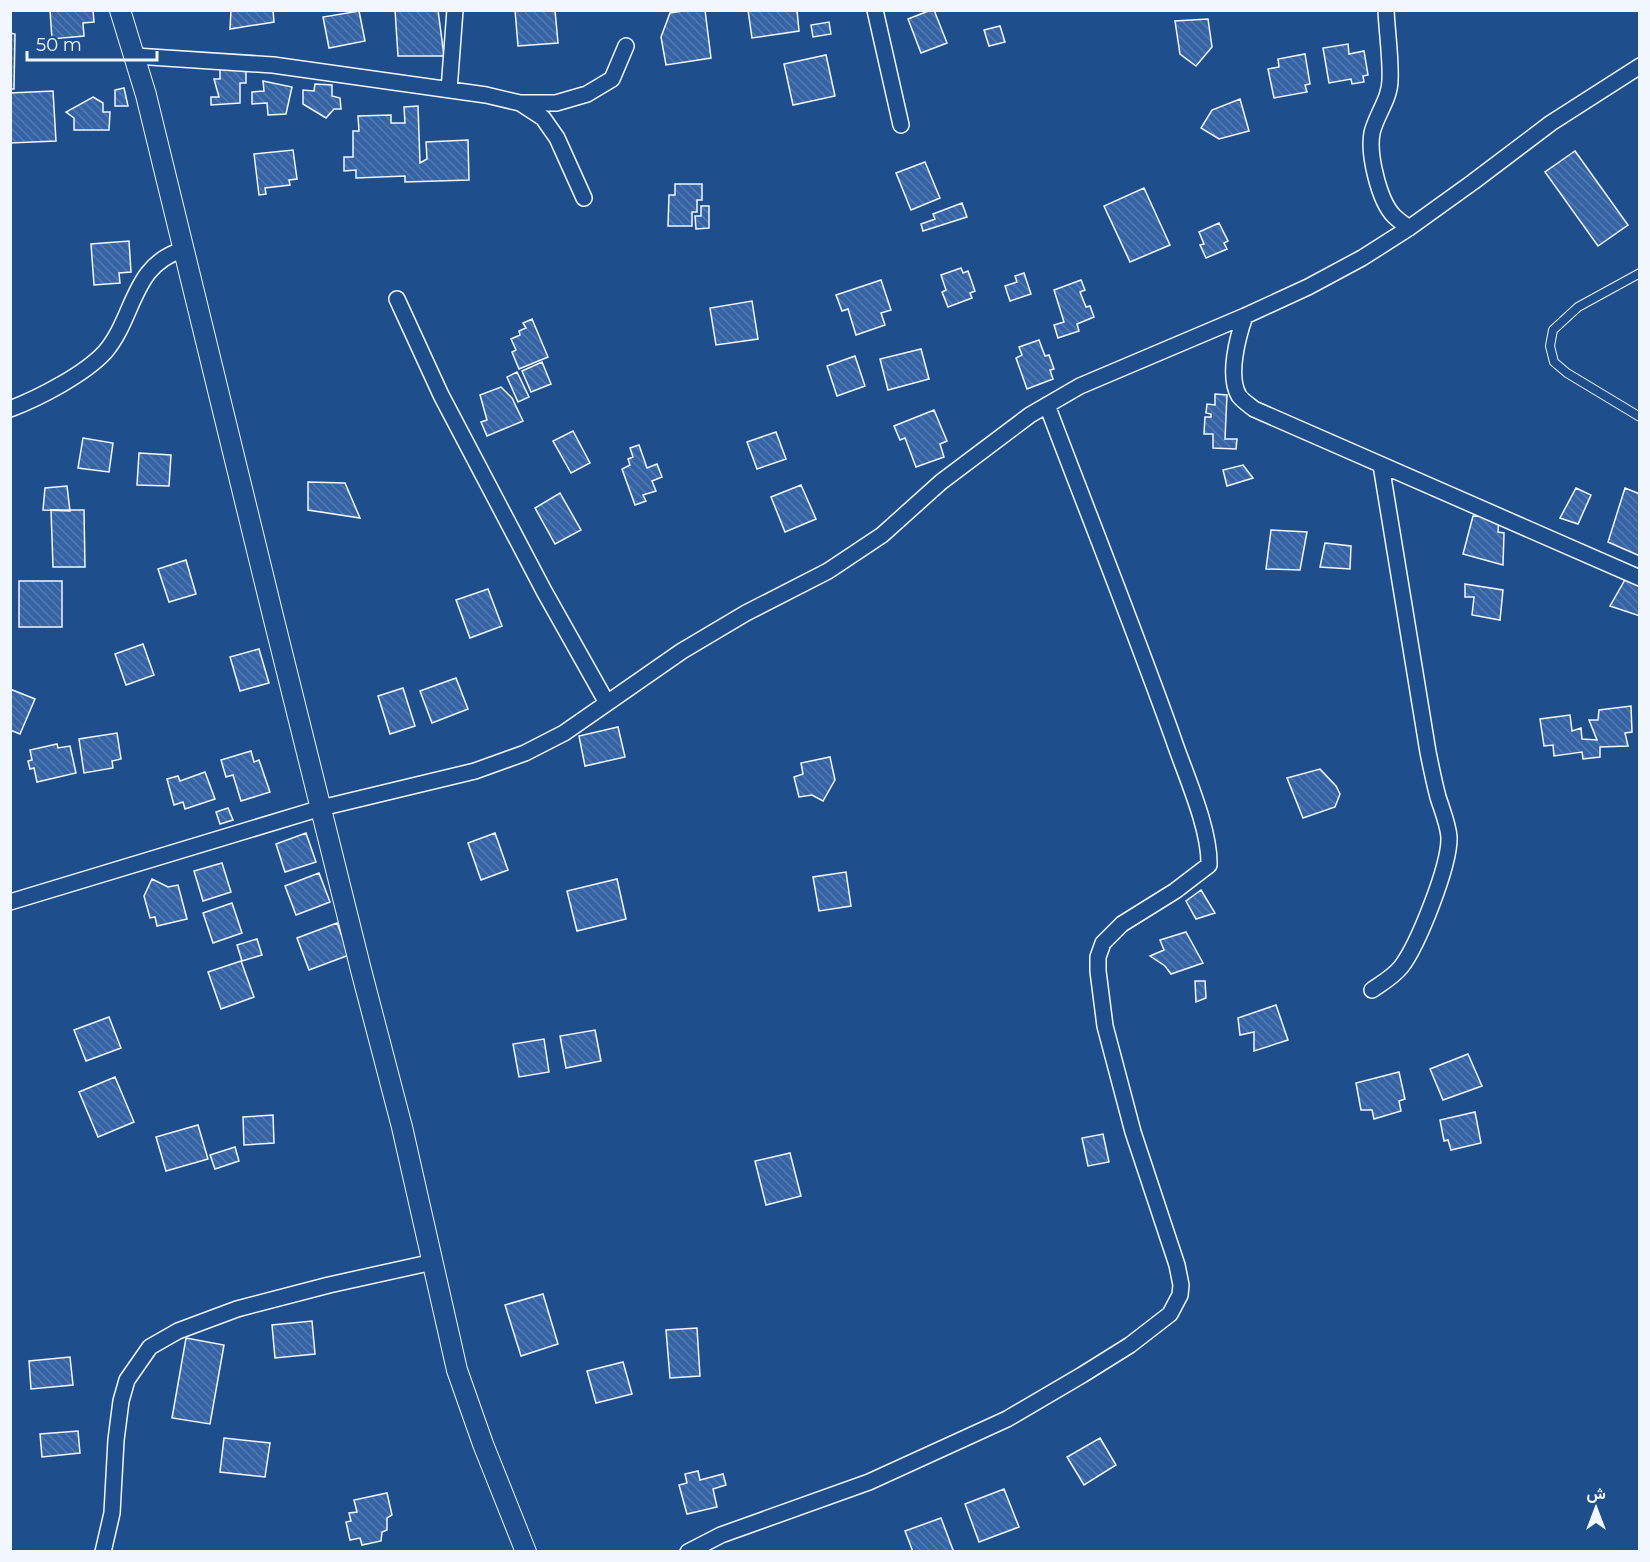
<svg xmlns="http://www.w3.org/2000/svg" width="1650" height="1562" font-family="Montserrat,Vazirmatn,sans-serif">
	<defs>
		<pattern id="building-back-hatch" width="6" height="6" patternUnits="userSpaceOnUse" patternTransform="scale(1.5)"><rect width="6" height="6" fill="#3563a3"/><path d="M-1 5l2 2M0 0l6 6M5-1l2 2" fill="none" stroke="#537ab1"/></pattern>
	</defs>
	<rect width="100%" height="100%" fill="#1f4e8c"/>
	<path fill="url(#building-back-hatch)" stroke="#f2f6ff" stroke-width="1.5" d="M 50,10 L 93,10 L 94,22 L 83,23 L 84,36 L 52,39 Z
		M 231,10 L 273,10 L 274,22 L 230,29 Z
		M 395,10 L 438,10 L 444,56 L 398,56 Z
		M 515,10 L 555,10 L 558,43 L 518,46 Z
		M 689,10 L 705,10 L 711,58 L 666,65 L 661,37 L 670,13 Z
		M 748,10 L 797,10 L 799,31 L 752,38 Z
		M 931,10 L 934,10 L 947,43 L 921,53 L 908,19 Z
		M 359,11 L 365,41 L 329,48 L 323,17 Z
		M 1208,19 L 1212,47 L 1196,66 L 1180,54 L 1175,21 Z
		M 829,22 L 831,34 L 813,37 L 811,25 Z
		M 1000,26 L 1005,42 L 989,46 L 984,30 Z
		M 10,33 L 15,34 L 14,89 L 10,89 Z
		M 1348,44 L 1349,54 L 1364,51 L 1368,75 L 1363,76 L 1364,82 L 1352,84 L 1351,79 L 1329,83 L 1323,48 Z
		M 1305,54 L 1310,84 L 1305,85 L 1307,92 L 1274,98 L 1268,69 L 1279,67 L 1278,59 Z
		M 826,55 L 835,96 L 793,105 L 784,64 Z
		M 220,69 L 246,69 L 246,83 L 240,83 L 240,103 L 211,105 L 211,97 L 219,97 L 214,79 L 220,79 Z
		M 263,81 L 292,87 L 286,114 L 268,115 L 267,103 L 252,104 L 252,92 L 264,91 Z
		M 315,84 L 332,85 L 332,96 L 340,98 L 341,109 L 334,109 L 326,118 L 303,104 L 303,90 L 314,91 Z
		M 124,88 L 128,106 L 115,106 L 115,90 Z
		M 53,91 L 56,141 L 10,143 L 10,93 Z
		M 93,97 L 103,103 L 103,112 L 110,112 L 109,130 L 74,130 L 74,118 L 66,112 Z
		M 1240,99 L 1249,131 L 1219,139 L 1201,128 L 1212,110 Z
		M 418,106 L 420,163 L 427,159 L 426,142 L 468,140 L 469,180 L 405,182 L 405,176 L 356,178 L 356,170 L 344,171 L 344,157 L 353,157 L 353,131 L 359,131 L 358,116 L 391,115 L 391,123 L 405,123 L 404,107 Z
		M 293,150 L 297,179 L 289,180 L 290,185 L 265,188 L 266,194 L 259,195 L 254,154 Z
		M 1575,151 L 1628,225 L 1598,246 L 1545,172 Z
		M 925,162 L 940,198 L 911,210 L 896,173 Z
		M 675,184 L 702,184 L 702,200 L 697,200 L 697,212 L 692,212 L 692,226 L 668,226 L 669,195 L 675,195 Z
		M 1144,188 L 1170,245 L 1130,262 L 1104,206 Z
		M 962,203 L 967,217 L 923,231 L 921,224 L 935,219 L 933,214 Z
		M 701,206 L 709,206 L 709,228 L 696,229 L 695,216 L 701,216 Z
		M 1219,223 L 1228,241 L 1224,243 L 1227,249 L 1206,258 L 1200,245 L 1204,244 L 1199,232 Z
		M 129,241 L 131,272 L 119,273 L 120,283 L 94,285 L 91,244 Z
		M 961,268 L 963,273 L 968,271 L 975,291 L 970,293 L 972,298 L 948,307 L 942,292 L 946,290 L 941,275 Z
		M 1024,273 L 1031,294 L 1010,301 L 1005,286 L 1017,282 L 1015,276 Z
		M 881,280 L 891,310 L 881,313 L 885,325 L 856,335 L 848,309 L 842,311 L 836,295 Z
		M 1081,280 L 1085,290 L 1080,292 L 1086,307 L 1090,306 L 1094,317 L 1077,324 L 1079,331 L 1058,338 L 1054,325 L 1064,322 L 1054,290 Z
		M 752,301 L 758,339 L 716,345 L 710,308 Z
		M 532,319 L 548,357 L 519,369 L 512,352 L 516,350 L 511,339 L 520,335 L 519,331 L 526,328 L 523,323 Z
		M 1039,340 L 1045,356 L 1049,355 L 1054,369 L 1050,370 L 1053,379 L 1027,389 L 1016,358 L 1022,355 L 1019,347 Z
		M 921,349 L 929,379 L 888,390 L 880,359 Z
		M 855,356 L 865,386 L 837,396 L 827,366 Z
		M 542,362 L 551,384 L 531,392 L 522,371 Z
		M 517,372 L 529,397 L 518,402 L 507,377 Z
		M 501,387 L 512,398 L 523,421 L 487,436 L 481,422 L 487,420 L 480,395 Z
		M 1215,394 L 1227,395 L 1225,439 L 1237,439 L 1236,449 L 1213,448 L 1213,434 L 1204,434 L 1205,417 L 1211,417 L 1211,414 L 1206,413 L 1207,404 L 1215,405 Z
		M 934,410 L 947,441 L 940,444 L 944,457 L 916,467 L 905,438 L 900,440 L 894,426 Z
		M 573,431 L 590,463 L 571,473 L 553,441 Z
		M 776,432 L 786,459 L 757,469 L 747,442 Z
		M 83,438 L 113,443 L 109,472 L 78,468 Z
		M 639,445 L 647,468 L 657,464 L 662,477 L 652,481 L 656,491 L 643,495 L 646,501 L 635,505 L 622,469 L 630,465 L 628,459 L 633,457 L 630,448 Z
		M 139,453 L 171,455 L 169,486 L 137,485 Z
		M 1243,465 L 1253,478 L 1227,486 L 1223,470 Z
		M 308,482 L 345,483 L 360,518 L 308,510 Z
		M 801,485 L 816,519 L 785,532 L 771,497 Z
		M 67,486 L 70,511 L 43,510 L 45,488 Z
		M 1576,488 L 1591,495 L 1578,524 L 1560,518 Z
		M 1625,488 L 1640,494 L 1640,556 L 1608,542 Z
		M 560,493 L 581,530 L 555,544 L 535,508 Z
		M 51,510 L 84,510 L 85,567 L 53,567 Z
		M 1473,516 L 1499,517 L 1498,532 L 1504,533 L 1503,565 L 1463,554 Z
		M 1271,530 L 1307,532 L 1300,570 L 1266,569 Z
		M 1325,543 L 1351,546 L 1350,569 L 1320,567 Z
		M 186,560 L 196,594 L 169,602 L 158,569 Z
		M 1626,578 L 1640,585 L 1640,616 L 1610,606 Z
		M 19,581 L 62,581 L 62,627 L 19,627 Z
		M 1465,584 L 1503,590 L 1500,620 L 1472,615 L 1474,597 L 1465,597 Z
		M 488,589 L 502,626 L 470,638 L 456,600 Z
		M 143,644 L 154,675 L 126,685 L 115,654 Z
		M 259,649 L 269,683 L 240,691 L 230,657 Z
		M 456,678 L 468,709 L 432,723 L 420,691 Z
		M 403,688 L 415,726 L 390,734 L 378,696 Z
		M 10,689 L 35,699 L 20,734 L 10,730 Z
		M 1631,706 L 1632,732 L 1625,733 L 1628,746 L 1600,747 L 1600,757 L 1583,759 L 1582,752 L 1554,756 L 1553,745 L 1544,746 L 1540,719 L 1570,715 L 1572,731 L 1581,728 L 1582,739 L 1597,740 L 1589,720 L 1598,720 L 1599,710 Z
		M 618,727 L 625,757 L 585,766 L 579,736 Z
		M 117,733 L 121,759 L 112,761 L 113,768 L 84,773 L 79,739 Z
		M 57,744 L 58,748 L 70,746 L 76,773 L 37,782 L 34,768 L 30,769 L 28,761 L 32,760 L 30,750 Z
		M 251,751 L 254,762 L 259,760 L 270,792 L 241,801 L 233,775 L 226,777 L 221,760 Z
		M 830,757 L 835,780 L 823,801 L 812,795 L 799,797 L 794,777 L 803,774 L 801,763 Z
		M 1320,769 L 1336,786 L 1340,794 L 1335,807 L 1303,818 L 1287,778 Z
		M 205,772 L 215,799 L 185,809 L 183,802 L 174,805 L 167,779 L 178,776 L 180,781 Z
		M 228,808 L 233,820 L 220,824 L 216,812 Z
		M 306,833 L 316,862 L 285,872 L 276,844 Z
		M 495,833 L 508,870 L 481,880 L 468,843 Z
		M 222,863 L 231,892 L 203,901 L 194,871 Z
		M 846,872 L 851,906 L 819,911 L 813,877 Z
		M 319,873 L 330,902 L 296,915 L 285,886 Z
		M 152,879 L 168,887 L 178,885 L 187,919 L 157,926 L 155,917 L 150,918 L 144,896 Z
		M 617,879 L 626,919 L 577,931 L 567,891 Z
		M 1201,890 L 1215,913 L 1196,919 L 1186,901 Z
		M 232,903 L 242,933 L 213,943 L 203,913 Z
		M 337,923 L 349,955 L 309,970 L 297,938 Z
		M 1186,932 L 1203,963 L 1171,974 L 1165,966 L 1150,956 L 1164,950 L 1160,940 Z
		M 257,939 L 262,955 L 242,961 L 237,945 Z
		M 241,961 L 254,997 L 221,1009 L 208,972 Z
		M 1195,981 L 1205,981 L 1206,998 L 1196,1002 Z
		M 1276,1005 L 1288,1040 L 1254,1051 L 1254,1032 L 1240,1035 L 1238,1018 Z
		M 109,1017 L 121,1048 L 86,1061 L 74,1030 Z
		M 595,1030 L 601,1061 L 566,1068 L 560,1036 Z
		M 544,1039 L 549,1072 L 519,1077 L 513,1044 Z
		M 1468,1054 L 1482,1086 L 1443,1100 L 1430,1069 Z
		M 1399,1072 L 1405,1099 L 1399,1101 L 1401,1111 L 1374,1119 L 1372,1110 L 1361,1110 L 1356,1083 Z
		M 115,1077 L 134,1122 L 98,1137 L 79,1092 Z
		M 1475,1112 L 1481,1143 L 1451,1150 L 1448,1140 L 1444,1141 L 1440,1120 Z
		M 273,1115 L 274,1143 L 244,1145 L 243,1117 Z
		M 198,1125 L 208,1159 L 166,1171 L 156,1137 Z
		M 1103,1134 L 1109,1162 L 1088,1166 L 1082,1138 Z
		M 235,1147 L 239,1161 L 215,1169 L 210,1155 Z
		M 790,1153 L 801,1196 L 766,1205 L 755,1161 Z
		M 543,1294 L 558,1344 L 521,1356 L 505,1305 Z
		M 312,1321 L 315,1354 L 275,1358 L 272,1325 Z
		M 697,1328 L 700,1376 L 670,1378 L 666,1330 Z
		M 186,1338 L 224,1345 L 210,1424 L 172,1418 Z
		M 70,1357 L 73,1385 L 31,1389 L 29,1361 Z
		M 623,1362 L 632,1394 L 596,1403 L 587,1371 Z
		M 78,1431 L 80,1453 L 42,1457 L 40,1434 Z
		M 224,1438 L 270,1443 L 265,1477 L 220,1472 Z
		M 1100,1438 L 1116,1465 L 1084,1485 L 1067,1457 Z
		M 698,1471 L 700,1480 L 723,1474 L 726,1485 L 713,1489 L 717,1507 L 687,1514 L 679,1485 L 687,1483 L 685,1474 Z
		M 1004,1489 L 1019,1527 L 979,1542 L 965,1504 Z
		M 387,1493 L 392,1515 L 387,1518 L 387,1530 L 382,1532 L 381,1541 L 362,1545 L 360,1538 L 350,1540 L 346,1522 L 351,1521 L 349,1513 L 357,1512 L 354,1500 Z
		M 941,1518 L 953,1550 L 949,1552 L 913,1552 L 905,1531 Z"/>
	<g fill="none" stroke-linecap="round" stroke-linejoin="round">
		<g stroke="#f2f6ff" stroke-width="10">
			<path id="service" d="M 1640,273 L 1578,307 L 1553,330 L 1550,346 L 1554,362 L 1567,373 L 1640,417"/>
		</g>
		<g stroke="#f2f6ff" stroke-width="18">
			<path id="minor" d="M 875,10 L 901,125
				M 1386,10 C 1387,33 1391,58 1390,80 C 1390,99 1376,115 1372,133 C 1368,154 1379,201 1394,216 C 1399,221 1404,224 1409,228
				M 135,56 L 273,65 L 486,95 L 520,103 L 543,118 L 557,138 L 584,198
				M 449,90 L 455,10
				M 520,103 L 556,103 L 587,94 L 612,79 L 626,46
				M 397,299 L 441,395 L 544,591 L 607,703
				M 1245,316 C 1238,336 1227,376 1239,396 C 1243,401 1249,405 1254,409 L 1640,578
				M 10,409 C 39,398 85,374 105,352 C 135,317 132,264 183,250
				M 10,902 L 321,808 L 475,771 L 525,753 L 564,733 L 682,651 L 746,613 L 828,571 L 882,535 L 941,482 L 1030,415 L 1080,386 L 1245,316 L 1308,287 L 1362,258 L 1409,228 L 1473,182 L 1551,123 L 1640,66
				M 1372,990 C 1382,983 1393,977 1401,967 C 1418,945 1450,865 1449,837 C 1448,824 1442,810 1438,797 C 1434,782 1431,767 1428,752 L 1381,465
				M 103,1552 L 112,1513 L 116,1440 L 121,1401 L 127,1380 L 150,1347 L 178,1331 L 237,1309 L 329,1285 L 433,1262
				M 688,1552 L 721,1535 L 869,1482 L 1007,1419 L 1082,1375 L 1130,1345 L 1170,1314 L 1180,1295 L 1181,1285 L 1177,1265 L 1133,1132 L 1105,1026 L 1098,971 L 1098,957 L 1103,943 L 1122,924 L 1175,891 L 1209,865 C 1210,828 1185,774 1173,738 C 1133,626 1089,516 1047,405"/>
		</g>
		<g stroke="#f2f6ff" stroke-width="22">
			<path id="tertiary" d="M 120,10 L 146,95 L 274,620 L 361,970 L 402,1127 L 457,1370 L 483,1444 L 526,1552"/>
		</g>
		<use href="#service" stroke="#1f4e8c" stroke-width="8"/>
		<use href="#minor" stroke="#1f4e8c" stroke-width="15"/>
		<use href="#tertiary" stroke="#1f4e8c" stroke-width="20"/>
	</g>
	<rect width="1650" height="1562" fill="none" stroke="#f2f6ff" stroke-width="24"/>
	<g transform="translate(1596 1508)" stroke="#1f4e8c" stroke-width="4.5" paint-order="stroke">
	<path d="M0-4.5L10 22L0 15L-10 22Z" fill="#f2f6ff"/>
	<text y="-9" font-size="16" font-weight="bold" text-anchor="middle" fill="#f2f6ff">ش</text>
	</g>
	<path d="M27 51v9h130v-9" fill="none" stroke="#f2f6ff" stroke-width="3"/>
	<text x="36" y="51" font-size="18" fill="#f2f6ff" stroke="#1f4e8c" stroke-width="4.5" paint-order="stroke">50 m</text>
</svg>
